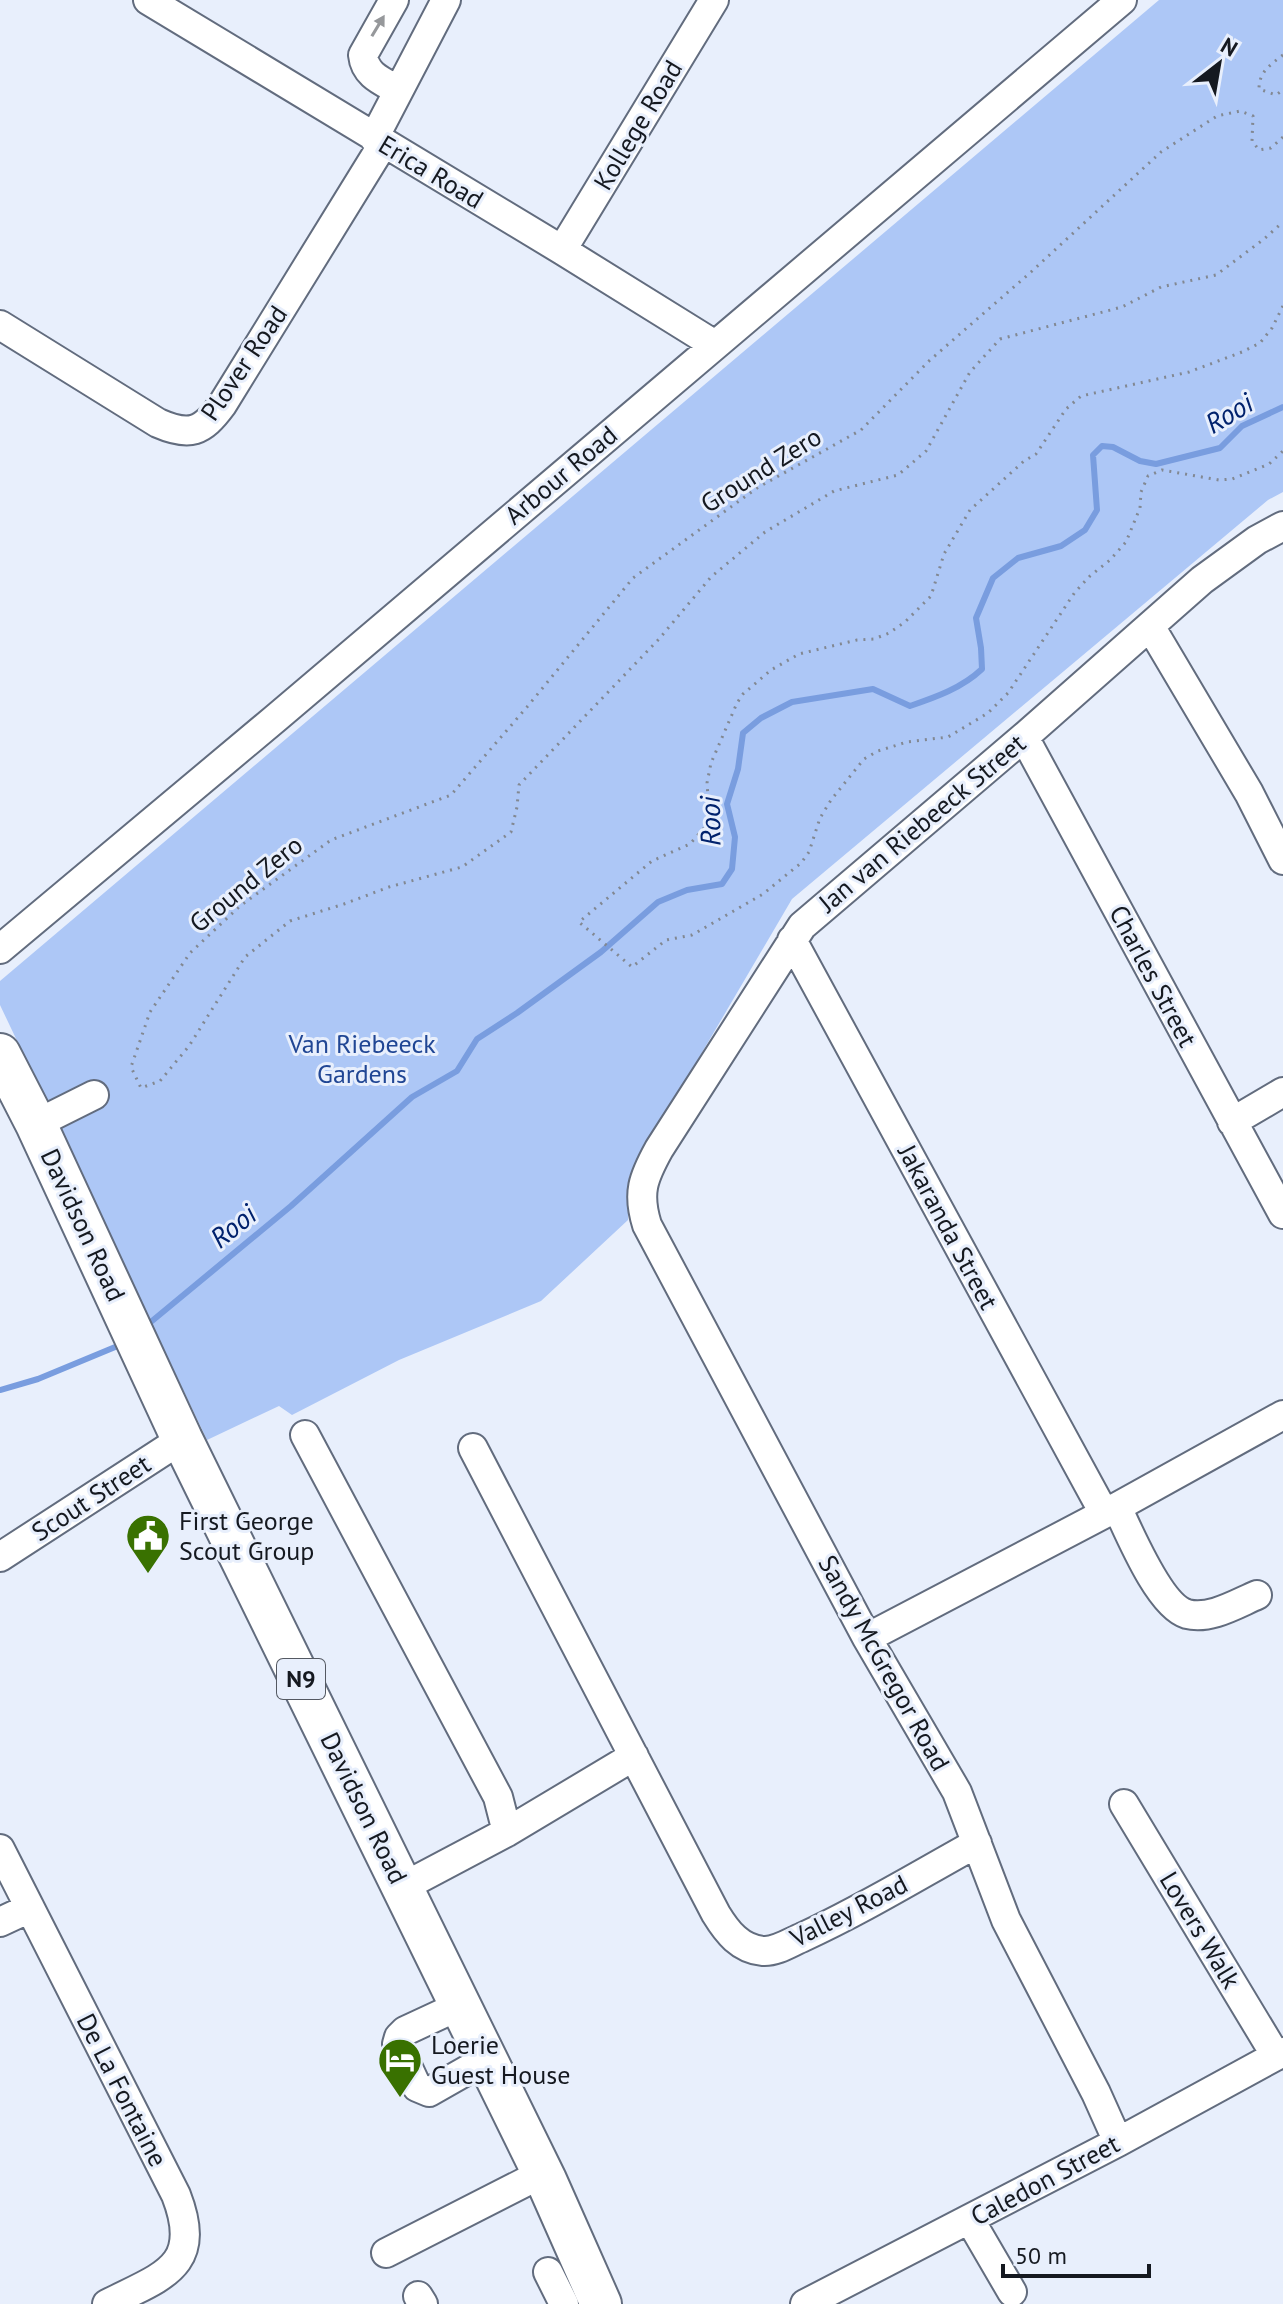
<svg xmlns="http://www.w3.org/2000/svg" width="1283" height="2304" font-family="'PT Sans',sans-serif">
	<rect width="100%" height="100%" fill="#e8effc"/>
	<path fill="#adc7f6" d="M 1159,0 L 1283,0 L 1283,492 L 1268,500 L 792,899 L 629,1177 L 628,1220 L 541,1301 L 399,1360 L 292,1415 L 279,1406 L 207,1440 L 0,1005 L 0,981 Z"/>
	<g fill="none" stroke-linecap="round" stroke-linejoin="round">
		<path stroke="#799ddf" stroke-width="6" d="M 152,1321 L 291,1206 L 412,1097 L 457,1071 L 477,1039 L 517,1013 L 601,952 L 658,902 L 687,890 L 722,884 L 732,869 L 735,837 L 727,804 L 738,769 L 743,733 L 761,718 L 792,702 L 873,689 L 910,706 C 936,697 962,688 982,669 L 981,648 L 976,618 L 993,578 L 1018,558 L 1061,546 L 1085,530 L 1097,510 L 1093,455 L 1102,446 L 1113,447 L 1140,461 L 1156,464 L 1220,448 L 1242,426 L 1283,407
			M 0,1390 L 38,1379 L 120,1345"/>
		<g stroke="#626c7e" stroke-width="32">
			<path id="minor" d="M 148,0 L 562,250 L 715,345
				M 394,0 L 363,55 C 365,75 382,81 398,90
				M 374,138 L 446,0
				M 562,250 L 714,0
				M 0,325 L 158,423 C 190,437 202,432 222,405 L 383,144
				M 1150,626 L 1249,793 L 1283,860
				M 1024,737 L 1283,1214
				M 792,940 L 1104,1513
				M 0,949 L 276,718 L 1122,0
				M 1232,1122 L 1283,1092
				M 36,1124 L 94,1095
				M 305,1435 L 498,1797 L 507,1832
				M 473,1448 L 716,1914 C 727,1932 740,1949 763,1951 C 776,1952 791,1942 803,1937 C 862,1910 919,1875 977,1843
				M 1117,1507 C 1129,1532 1159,1606 1187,1614 C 1210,1620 1236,1604 1257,1595
				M 0,1557 L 182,1439
				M 867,1638 L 1117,1507 L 1283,1415
				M 1124,1804 L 1276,2056
				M 0,1849 L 176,2195 C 204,2267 162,2276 107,2304
				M 403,1887 L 507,1832 L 634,1756
				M 0,1922 L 30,1908
				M 461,2005 L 405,2031 L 399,2037 L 397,2044 L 417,2087 L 429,2092 L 487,2059
				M 1118,2142 L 1096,2093 L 1006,1920 L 957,1792 L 867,1638 L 647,1225 C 637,1193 643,1178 659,1149 L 802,926 L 1024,737 L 1202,580 L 1257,540 L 1283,526
				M 970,2220 L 1012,2292
				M 386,2253 L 543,2173
				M 548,2272 L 564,2304
				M 418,2296 L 423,2304
				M 805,2304 L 1118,2142 L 1283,2052"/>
		</g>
		<g stroke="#626c7e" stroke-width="44">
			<path id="highway" d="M 0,1054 L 36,1124 L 182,1439 L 546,2180 L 601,2304"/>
		</g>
		<path stroke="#828892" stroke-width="3" stroke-dasharray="2 6" stroke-linecap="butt" d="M 1283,55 C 1270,65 1259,72 1259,89 L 1276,95 L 1283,90
			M 1283,137 L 1271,148 L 1259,150 L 1252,141 L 1253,116 L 1240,111 L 1217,116 L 1161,152 L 1031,272 L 929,361 L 861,430 L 757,488 L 633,578 L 527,707 L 451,795 L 331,840 L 240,906 L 190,953 L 150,1012 L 131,1067 L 141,1088 L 160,1081 L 189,1046 L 245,957 L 290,921 L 344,904 L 389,887 L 462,867 L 511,832 L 517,807 L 519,785 L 659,639 L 711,577 L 765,532 L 834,491 L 898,475 L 926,451 L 970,372 L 1000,339 L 1122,307 L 1161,287 L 1216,275 L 1264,239 L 1283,222
			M 1283,306 L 1272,328 L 1260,343 L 1242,352 L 1189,372 L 1081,396 L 1066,409 L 1036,454 L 1024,461 L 970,510 L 944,554 L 931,596 L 905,622 L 889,633 L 874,639 L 857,640 L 799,654 L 771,670 L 743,694 L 737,703 L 711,763 L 707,783 L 709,811 L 706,826 L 690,844 L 652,861 L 579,922 L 632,967 L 666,940 L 692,935 L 763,894 L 801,863 L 809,852 L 820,818 L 831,800 L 864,759 L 878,751 L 907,742 L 948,737 L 988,713 L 1008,693 L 1075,592 L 1090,576 L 1110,560 L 1126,542 L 1140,508 L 1141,492 L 1148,476 L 1162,470 L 1219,480 L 1232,479 L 1269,464 L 1283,451"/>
		<use href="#minor" stroke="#fff" stroke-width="28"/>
		<use href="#highway" stroke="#fff" stroke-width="40"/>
	</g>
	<defs><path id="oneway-solid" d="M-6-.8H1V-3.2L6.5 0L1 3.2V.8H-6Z" transform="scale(2)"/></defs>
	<use fill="#96989b" href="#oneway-solid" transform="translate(378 26) rotate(-59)"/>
	<defs>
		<g id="civic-pin" transform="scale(2.3)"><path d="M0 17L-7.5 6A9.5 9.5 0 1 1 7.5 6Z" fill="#397100" stroke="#e8effc"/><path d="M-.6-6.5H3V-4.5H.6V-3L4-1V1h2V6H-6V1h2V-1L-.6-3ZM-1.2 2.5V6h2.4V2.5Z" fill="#fff"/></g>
		<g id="hotel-pin" transform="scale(2.3)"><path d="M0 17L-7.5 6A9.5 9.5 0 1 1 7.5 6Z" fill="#397100" stroke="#e8effc"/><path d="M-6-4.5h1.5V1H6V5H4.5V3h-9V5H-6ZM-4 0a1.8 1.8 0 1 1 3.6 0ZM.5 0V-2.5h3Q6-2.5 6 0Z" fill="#fff"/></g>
	</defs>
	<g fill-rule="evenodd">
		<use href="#civic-pin" x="148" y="1536"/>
		<use href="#hotel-pin" x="400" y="2060"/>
	</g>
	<g text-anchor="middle" stroke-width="6" stroke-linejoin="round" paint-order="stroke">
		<rect fill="#e8effc" stroke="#545962" stroke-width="2" x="277" y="1659" width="48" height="40" rx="6"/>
		<g font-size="24" font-weight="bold" fill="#151920">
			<text x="301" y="1687">N9</text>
		</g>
		<g font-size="26" fill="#151920" stroke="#e8effc">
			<text transform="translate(638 125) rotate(-59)" y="9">Kollege Road</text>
			<text transform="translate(431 172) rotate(31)" y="9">Erica Road</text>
			<text transform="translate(244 363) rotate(-56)" y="9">Plover Road</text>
			<text transform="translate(761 470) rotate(-32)" y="9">Ground Zero</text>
			<text transform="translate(561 475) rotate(-40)" y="9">Arbour Road</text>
			<text transform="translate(922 823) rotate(-40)" y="9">Jan van Riebeeck Street</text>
			<text transform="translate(246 884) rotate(-39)" y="9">Ground Zero</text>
			<text transform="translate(1153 976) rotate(62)" y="9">Charles Street</text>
			<text transform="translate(83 1225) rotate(65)" y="9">Davidson Road</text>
			<text transform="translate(948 1227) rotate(62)" y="9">Jakaranda Street</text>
			<text transform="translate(91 1498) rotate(-33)" y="9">Scout Street</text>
			<text transform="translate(884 1663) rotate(61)" y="9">Sandy McGregor Road</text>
			<text transform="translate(364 1808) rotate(64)" y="9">Davidson Road</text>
			<text transform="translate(849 1911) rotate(-27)" y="9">Valley Road</text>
			<text transform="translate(1200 1930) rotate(59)" y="9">Lovers Walk</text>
			<text transform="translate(122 2090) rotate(63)" y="9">De La Fontaine</text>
			<text transform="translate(1045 2180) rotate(-28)" y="9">Caledon Street</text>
		</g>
		<g font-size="26" fill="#204694" stroke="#e8effc">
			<text x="362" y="1053">Van Riebeeck<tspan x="362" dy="30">Gardens</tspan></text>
		</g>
		<g font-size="26" fill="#151920" stroke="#e8effc" text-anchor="start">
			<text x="179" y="1530">First George<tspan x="179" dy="30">Scout Group</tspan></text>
			<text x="431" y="2054">Loerie<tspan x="431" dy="30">Guest House</tspan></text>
		</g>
		<g font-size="28" font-style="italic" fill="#01226d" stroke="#e8effc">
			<text transform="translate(1229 413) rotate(-31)" y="10">Rooi</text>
			<text transform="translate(710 821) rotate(-91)" y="10">Rooi</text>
			<text transform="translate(233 1226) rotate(-39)" y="10">Rooi</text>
		</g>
	</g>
	<g transform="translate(1219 64) rotate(31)" stroke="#e8effc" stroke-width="6" paint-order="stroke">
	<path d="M0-6L14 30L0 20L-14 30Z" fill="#151920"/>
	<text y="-12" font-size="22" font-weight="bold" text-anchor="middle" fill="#151920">N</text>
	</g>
	<path d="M1003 2264v12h146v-12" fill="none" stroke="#151920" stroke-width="4"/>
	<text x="1015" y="2264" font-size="24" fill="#151920" stroke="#e8effc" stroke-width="6" paint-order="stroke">50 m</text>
</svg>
